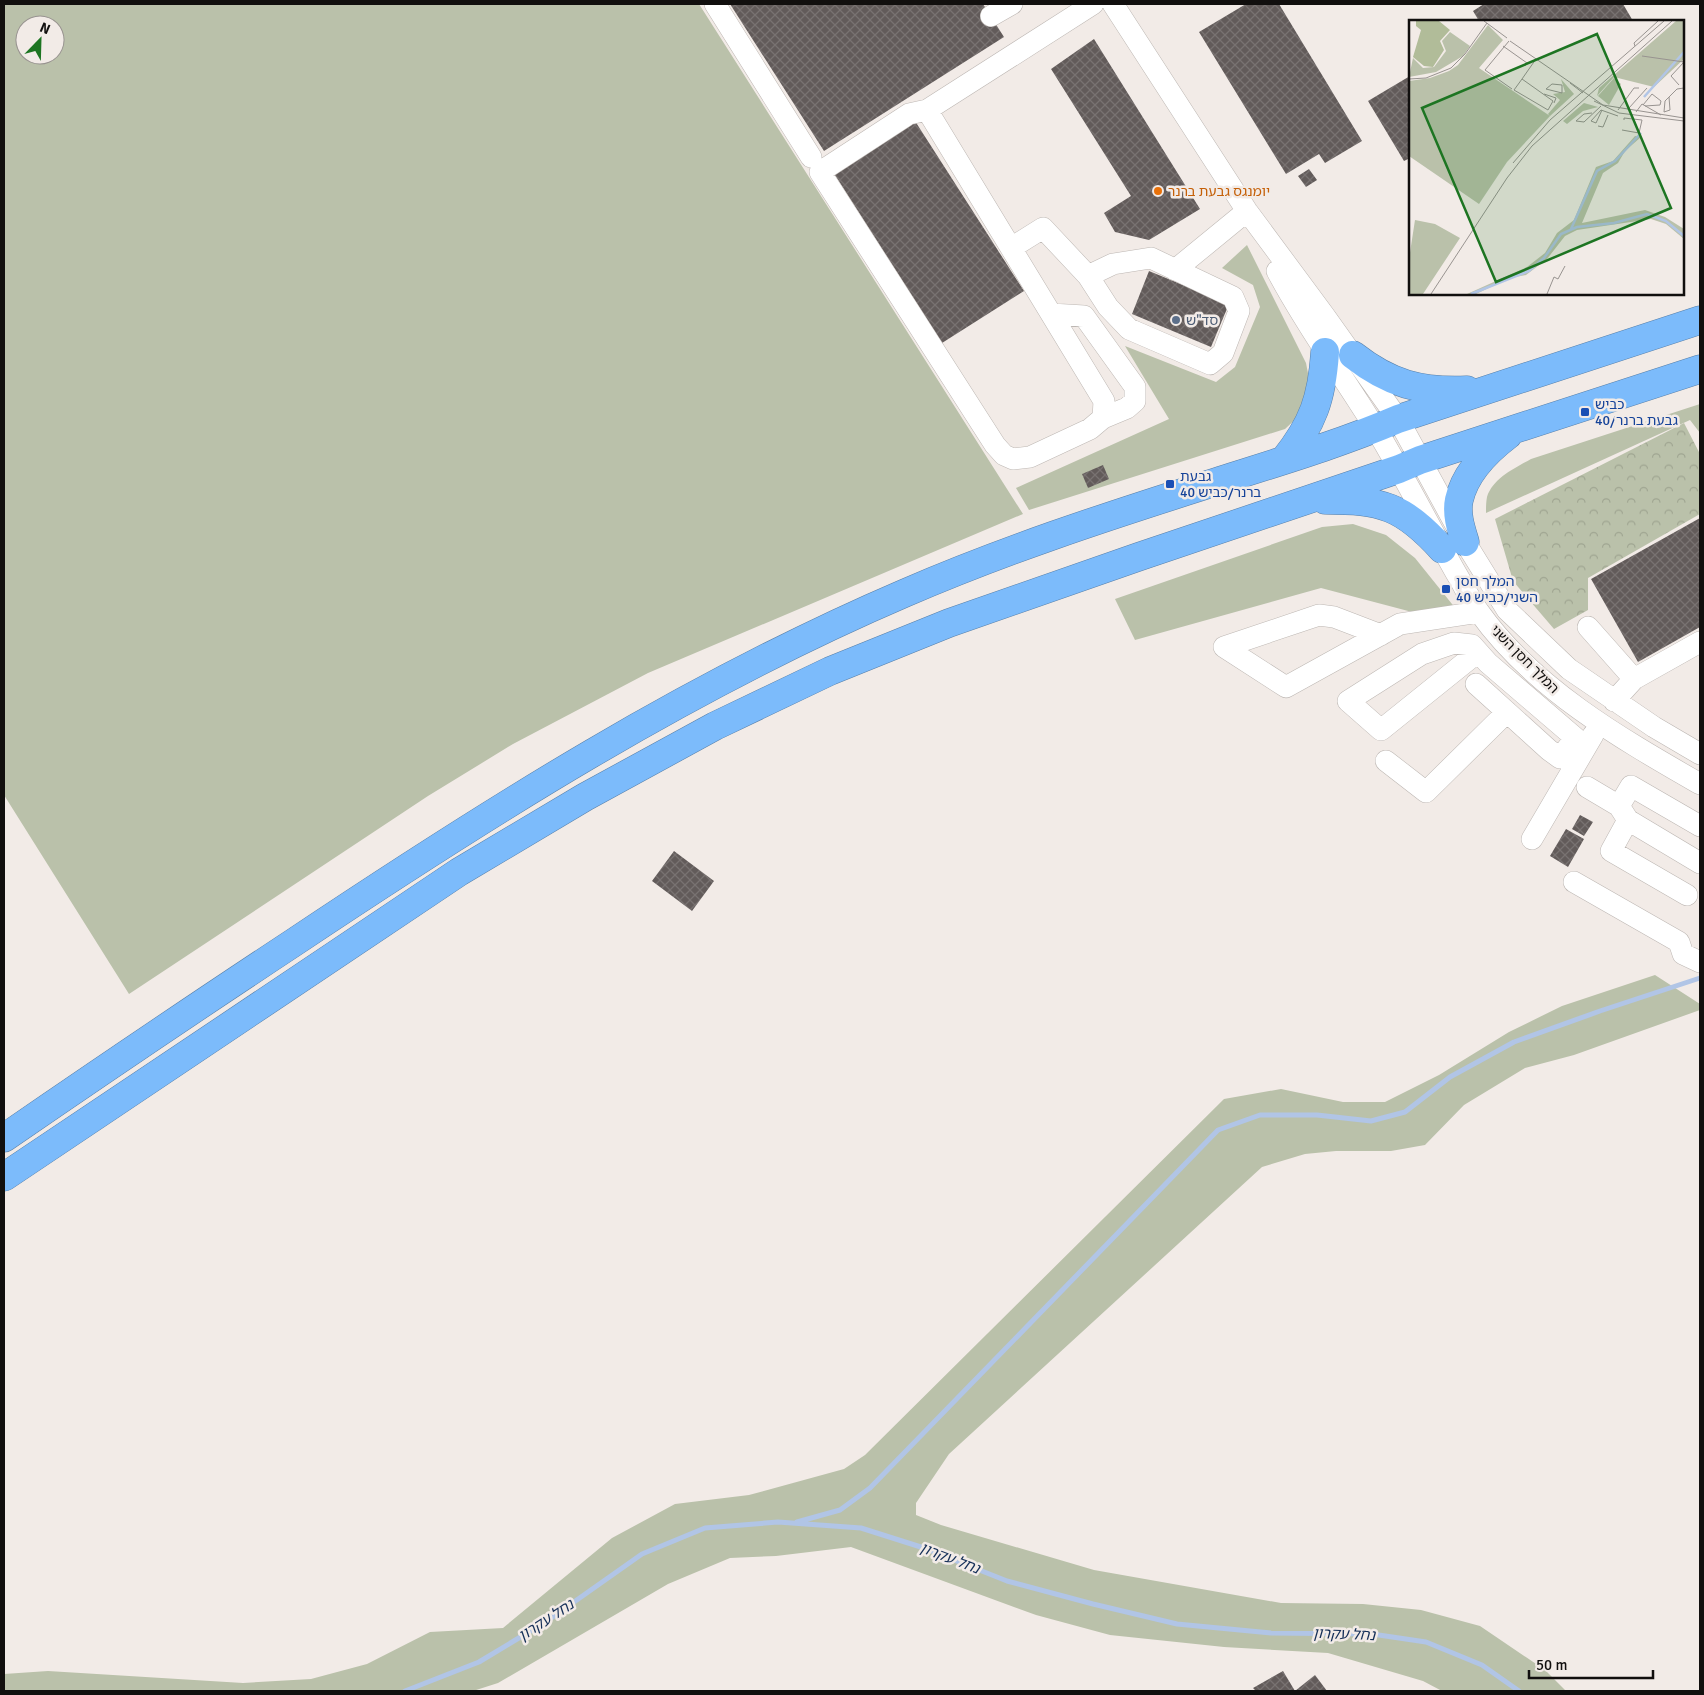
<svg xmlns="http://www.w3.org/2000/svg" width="1704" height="1695" font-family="Signika,'Noto Sans Hebrew',sans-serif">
	<defs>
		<pattern id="park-crowns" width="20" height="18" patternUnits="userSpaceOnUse" patternTransform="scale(1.25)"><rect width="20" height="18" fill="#bac1aa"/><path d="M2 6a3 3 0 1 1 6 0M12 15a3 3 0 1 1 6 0" fill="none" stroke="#9fa591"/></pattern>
		<pattern id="building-cross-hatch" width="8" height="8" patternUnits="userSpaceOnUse" patternTransform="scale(1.25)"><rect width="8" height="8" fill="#625b5a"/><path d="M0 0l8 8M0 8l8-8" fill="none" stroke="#787271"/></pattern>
	</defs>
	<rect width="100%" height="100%" fill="#f2ebe7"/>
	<path fill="#bac1aa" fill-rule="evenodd" d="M 4,4 L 699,4 L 1023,514 L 648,673 L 513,744 L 428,796 L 129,994 L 4,795 ZM 25,25 L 55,25 L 55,55 L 25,55 Z
		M 1247,245 L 1306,363 L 1311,389 L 1301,414 L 1285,429 L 1029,510 L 1016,488 L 1169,419 L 1125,346 L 1216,382 L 1235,367 L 1260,307 L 1253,285 L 1222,268 Z
		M 1700,404 L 1700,433 L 1690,420 L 1486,513 C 1486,508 1486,502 1487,497 C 1493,478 1515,468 1531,459 Z
		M 1353,524 L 1386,535 L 1415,558 L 1456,609 L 1431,617 L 1321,588 L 1135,640 L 1115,599 L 1322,527 Z
		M 1655,975 L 1700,1004 L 1700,1010 L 1574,1055 L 1525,1068 L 1464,1105 L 1425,1145 L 1391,1151 L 1336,1151 L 1305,1154 L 1262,1167 L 949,1454 L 916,1503 L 916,1515 L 941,1525 L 1094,1570 L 1281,1603 L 1363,1604 L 1421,1610 L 1480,1626 L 1545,1670 L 1566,1691 L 1442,1691 L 1423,1681 L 1328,1653 L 1224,1647 L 1110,1635 L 1036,1615 L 851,1547 L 776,1556 L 730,1558 L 668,1584 L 498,1683 L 473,1691 L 4,1691 L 4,1674 L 48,1671 L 243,1683 L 311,1679 L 367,1664 L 430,1632 L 503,1628 L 612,1538 L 675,1504 L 749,1495 L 844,1469 L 865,1455 L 1224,1099 L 1281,1089 L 1343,1102 L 1385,1102 L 1439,1075 L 1509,1032 L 1562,1006 Z"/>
	<path fill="url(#park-crowns)" d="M 1684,423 L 1700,454 L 1700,514 L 1588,578 L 1588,610 L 1554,629 L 1513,581 L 1495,519 Z"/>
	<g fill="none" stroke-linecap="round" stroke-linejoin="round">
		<path stroke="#b1c5e6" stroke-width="5" d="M 797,1522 L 840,1510 L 870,1488 L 1218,1130 L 1260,1115 L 1317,1115 L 1371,1121 L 1405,1112 L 1450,1077 L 1514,1042 L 1600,1011 L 1700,978
			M 405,1691 L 479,1662 L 547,1621 L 642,1554 L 705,1528 L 778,1522 L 861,1528 L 924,1548 L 1007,1581 L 1093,1604 L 1177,1624 L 1271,1633 L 1372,1634 L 1426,1642 L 1482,1665 L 1519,1691"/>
	</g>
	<path fill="url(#building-cross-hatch)" d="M 730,4 L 983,4 L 1004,37 L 824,151 Z
		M 1246,4 L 1279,4 L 1362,141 L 1325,163 L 1319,154 L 1286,174 L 1199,32 Z
		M 1484,4 L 1623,4 L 1633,21 L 1479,21 L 1473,11 Z
		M 1094,39 L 1200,209 L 1149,240 L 1115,232 L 1104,213 L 1131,196 L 1051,69 Z
		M 1410,76 L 1410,158 L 1404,161 L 1368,101 Z
		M 915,121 L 1024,291 L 942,343 L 833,172 Z
		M 1309,169 L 1317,180 L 1306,187 L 1298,176 Z
		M 1149,271 L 1229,304 L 1211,347 L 1132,314 Z
		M 1103,465 L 1109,479 L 1088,488 L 1082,474 Z
		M 1700,518 L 1700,627 L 1638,662 L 1591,579 Z
		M 1580,815 L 1593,822 L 1584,836 L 1572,829 Z
		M 1566,829 L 1584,839 L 1568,867 L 1550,856 Z
		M 674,851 L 714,881 L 692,911 L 652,881 Z
		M 1283,1671 L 1295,1691 L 1315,1675 L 1327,1691 L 1256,1691 L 1253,1688 Z"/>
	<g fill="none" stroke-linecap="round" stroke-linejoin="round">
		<g stroke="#bdb7b3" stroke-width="22">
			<path id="minor" d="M 715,4 L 811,157
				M 1113,4 L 1247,211 L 1324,315 L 1398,419 L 1465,542 L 1507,610 L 1569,669 L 1654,727 L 1700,754
				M 991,16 L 1012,4
				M 927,110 L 1104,401 L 1103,418 L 1090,429 L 1030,457 L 1013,459 L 1004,455 L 995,445 L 820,172 L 909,114 Z
				M 927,110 L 1093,4
				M 1011,248 L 1043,228 L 1088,276
				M 1151,258 L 1233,297 L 1239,311 L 1223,353 L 1210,364 L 1129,329 L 1108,307 L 1088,276 L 1113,264 Z
				M 1175,270 L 1247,211
				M 1277,271 C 1308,330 1349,384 1383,441 C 1408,484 1431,529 1456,573 C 1464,586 1470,600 1479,612 C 1534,689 1620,738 1700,784
				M 1051,314 L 1084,316 L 1135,387 L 1135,401 L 1127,408 L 1103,418
				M 1588,627 L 1634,679
				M 1381,635 L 1334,617 L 1319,615 L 1224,647 L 1286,687 L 1400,624 L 1479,612
				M 1478,652 L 1381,730 L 1348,701 L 1422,654 L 1454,643 L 1472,645 L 1488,663 L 1586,747
				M 1476,684 L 1549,750 L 1560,758 L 1575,738
				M 1614,701 L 1634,679 L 1700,642
				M 1386,761 L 1426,792 L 1507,712
				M 1587,787 L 1619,806 L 1628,820 L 1700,863
				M 1619,806 L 1631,786 L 1700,826
				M 1628,820 L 1611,851 L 1687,895
				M 1532,839 L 1593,735
				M 1574,882 L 1679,942 L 1683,954 L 1700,962"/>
		</g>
		<g stroke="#577fa8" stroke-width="29">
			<path id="highway" d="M 1353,355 C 1390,384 1420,392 1467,390
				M 1284,460 C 1313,424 1322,398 1325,352
				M 1325,500 C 1382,500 1403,506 1442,549
				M 1465,542 C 1461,529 1456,514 1459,500 C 1465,473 1487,451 1508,435
				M 4,1138 C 100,1072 196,1007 293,943 C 489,812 688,686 905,593 C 1002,551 1102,518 1203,486 C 1268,465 1335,446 1398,419 L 1700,320
				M 4,1177 L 459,872 L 585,797 L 715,726 L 830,671 L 949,623 L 1138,557 L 1399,469 L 1420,460 L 1700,369"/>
		</g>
		<use href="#minor" stroke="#fff" stroke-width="21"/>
		<use href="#highway" stroke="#7cbbfb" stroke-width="28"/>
	</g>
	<circle fill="#e8710a" stroke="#f2ebe7" stroke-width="2" cx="1158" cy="191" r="5"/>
	<circle fill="#5c6f8a" stroke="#f2ebe7" stroke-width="2" cx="1176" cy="320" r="5"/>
	<g fill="#1a4fb4" stroke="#f2ebe7" stroke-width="2">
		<rect x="1580" y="407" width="10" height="10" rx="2.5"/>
		<rect x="1165" y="479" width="10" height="10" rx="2.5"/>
		<rect x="1441" y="584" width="10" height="10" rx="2.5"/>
	</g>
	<g text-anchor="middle" stroke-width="5" stroke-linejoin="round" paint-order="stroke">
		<g font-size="14" fill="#c56008" stroke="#f2ebe7" text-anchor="start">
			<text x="1168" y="196">יומנגס גבעת ברנר</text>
		</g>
		<g font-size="14" fill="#4e5e75" stroke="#f2ebe7" text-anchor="start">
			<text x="1186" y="325">סד"ש</text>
		</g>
		<g font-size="14" fill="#164399" stroke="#f2ebe7" text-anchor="start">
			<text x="1595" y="409">כביש<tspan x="1595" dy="16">40/גבעת ברנר</tspan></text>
			<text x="1180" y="481">גבעת<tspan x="1180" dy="16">ברנר/כביש 40</tspan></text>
			<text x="1456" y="586">המלך חסן<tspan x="1456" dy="16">השני/כביש 40</tspan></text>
		</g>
		<g font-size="14" fill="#110f0e" stroke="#f2ebe7">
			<text transform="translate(1525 659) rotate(45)" y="5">המלך חסן השני</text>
		</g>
		<g font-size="15" font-style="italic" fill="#152f58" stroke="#f2ebe7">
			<text transform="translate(950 1558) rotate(21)" y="5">נחל עקרון</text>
			<text transform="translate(546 1620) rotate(-33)" y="5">נחל עקרון</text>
			<text transform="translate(1344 1634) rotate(2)" y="5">נחל עקרון</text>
		</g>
	</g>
	<g transform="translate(1409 20)">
		<rect width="275" height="275" fill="#f2ebe7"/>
		<path d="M 267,1 L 275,1 L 275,39 L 245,67 L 205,57 L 188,76 L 190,68 ZM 79,5 L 94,20 L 70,48 L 141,96 L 98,142 L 70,184 L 0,136 L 0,61 L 21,58 L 40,51 L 49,45 ZM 41,12 L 61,26 L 54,36 L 27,52 L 0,57 L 4,38 L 14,48 L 25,47 L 37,31 L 33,21 ZM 152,59 L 165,74 L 141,96 L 139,94 L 151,80 L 144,74 L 156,72 ZM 175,83 L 189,87 L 174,91 L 158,104 L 154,101 ZM 226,116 L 232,117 L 216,131 L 209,143 L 194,153 L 173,203 L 236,190 L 256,197 L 275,209 L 275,219 L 257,204 L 242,199 L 168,210 L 156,216 L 138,239 L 117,255 L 101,258 L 67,274 L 58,274 L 118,247 L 136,233 L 148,213 L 165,200 L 187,147 L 204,141 ZM 6,200 L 26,204 L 51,218 L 14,274 L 0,274 L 0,239 Z" fill="#bac1aa"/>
		<path d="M 7,1 L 30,1 L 41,10 L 31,21 L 35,30 L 24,47 L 15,46 L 4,37 L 12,10 L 7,6 Z" fill="#b1bc99"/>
		<path d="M 205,58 L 212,64 L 200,85 L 189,76 Z" fill="#bac1aa"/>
		<path fill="none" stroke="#b1c5e6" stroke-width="2.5" d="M 235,77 L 275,32M 162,209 L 188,151 L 206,141 L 232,113M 62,274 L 120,251 L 135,238 L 152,214 L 168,207 L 205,203 L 238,194 L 257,201 L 275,216"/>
		<path fill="none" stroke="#989390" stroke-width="1" d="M 75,1 L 98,18M 100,21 L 76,50 L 103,69M 101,21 L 194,85 L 275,98M 94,26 L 118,43 L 116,46M 226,26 L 225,23 L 249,1M 233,36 L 275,42M 0,59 L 17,58 L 42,48 L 56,34 L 78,3M 113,59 L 144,81 L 139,90 L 105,70 ZM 113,59 L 127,39M 161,63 L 174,73M 143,64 L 153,65 L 153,73 L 137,69 ZM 270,65 L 262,56 L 275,42M 135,74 L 147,78 L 145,83M 260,77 L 261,90 L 255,92 L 256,81 L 268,69 L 275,68M 185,81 L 210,93 L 275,101M 234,85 L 243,74 L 252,81 L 251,85 L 236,86M 220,88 L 238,68M 193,90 L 187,103 L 182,101 L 192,90 L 209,96M 209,90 L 225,68 L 230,68M 227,92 L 233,84 L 252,95M 183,93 L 175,94 L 167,101 L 175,102 L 192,86M 189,106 L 194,107 L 199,95M 213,110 L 230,113 L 233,100 L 215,98 L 215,100M 104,143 L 141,100 L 255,1M 22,274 L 98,158 L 123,126 L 263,1M 138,274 L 145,257 L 149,259 L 156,246"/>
		<path fill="#1d7522" fill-opacity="0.15" stroke="#1d7522" stroke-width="2.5" d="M 188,14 L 262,188 L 87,262 L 13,88 Z"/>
		<rect width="275" height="275" fill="none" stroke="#110f0e" stroke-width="2.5"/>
	</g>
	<rect width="1704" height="1695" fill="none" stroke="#110f0e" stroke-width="10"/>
	<g transform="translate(40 40) rotate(23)"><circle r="24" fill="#f2ebe7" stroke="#989390"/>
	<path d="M0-4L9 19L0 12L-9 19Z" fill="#1d7522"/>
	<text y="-8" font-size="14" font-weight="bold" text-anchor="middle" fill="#110f0e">N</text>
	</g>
	<path d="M1529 1670v8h124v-8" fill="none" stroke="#110f0e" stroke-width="2.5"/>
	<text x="1536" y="1670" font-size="15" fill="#110f0e" stroke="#f2ebe7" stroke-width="4" paint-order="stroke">50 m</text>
</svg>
